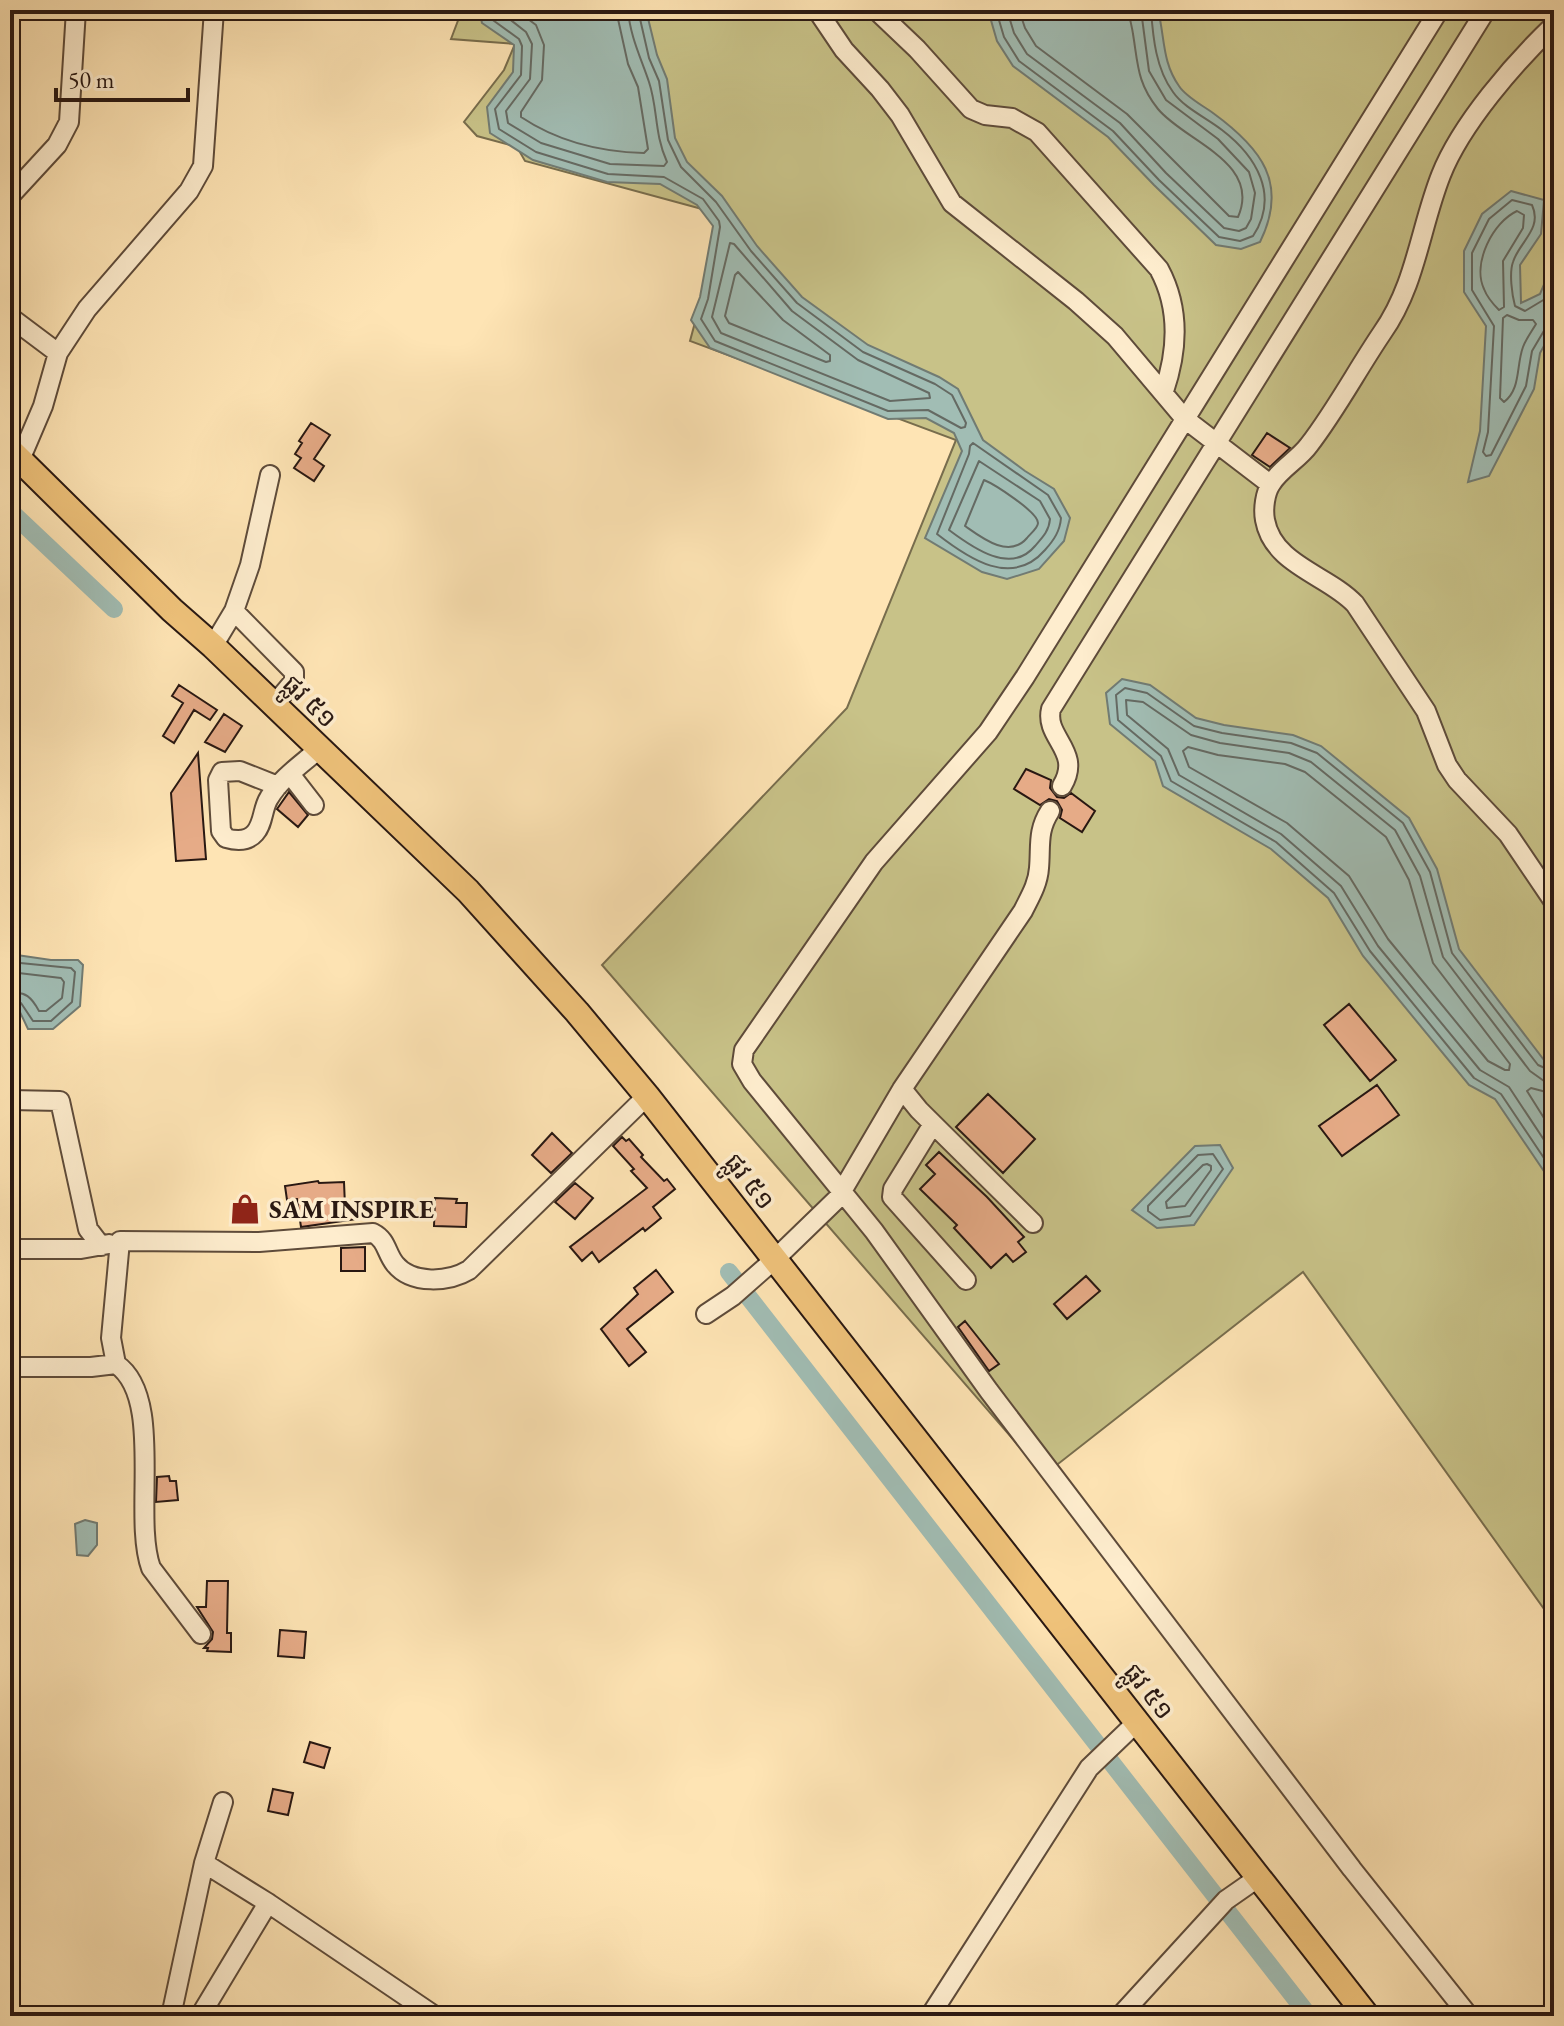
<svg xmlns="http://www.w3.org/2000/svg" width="1564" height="2026" font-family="'EB Garamond','Noto Sans Khmer',serif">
	<rect width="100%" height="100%" fill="#fee4b4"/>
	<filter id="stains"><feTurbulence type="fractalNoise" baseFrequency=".0025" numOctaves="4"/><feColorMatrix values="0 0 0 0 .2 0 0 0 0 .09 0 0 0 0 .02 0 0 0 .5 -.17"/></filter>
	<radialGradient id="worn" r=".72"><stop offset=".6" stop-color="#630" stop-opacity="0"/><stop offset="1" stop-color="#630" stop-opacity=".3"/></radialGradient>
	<path fill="#c8c288" stroke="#786d4d" stroke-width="2" d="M 462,10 L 1554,10 L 1554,1623 L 1303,1272 L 1044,1475 L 602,965 L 847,708 L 956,440 L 690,341 L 724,215 L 525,161 L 517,147 L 477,136 L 464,122 L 504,70 L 515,44 L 451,39 Z"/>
	<path fill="#a1bdb4" stroke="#717b73" stroke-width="2" d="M 479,10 L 646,10 L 657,55 L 667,79 L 675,138 L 687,162 L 722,196 L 757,246 L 802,297 L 868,345 L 939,377 L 958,389 L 983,440 L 1025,471 L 1054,489 L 1070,518 L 1064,541 L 1039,569 L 1007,579 L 982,572 L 925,538 L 962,451 L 954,433 L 926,418 L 888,419 L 710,348 L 691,320 L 700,297 L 713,226 L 697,205 L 660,184 L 607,182 L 533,160 L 490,133 L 487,107 L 513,72 L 514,45 L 482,23 Z
		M 988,10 L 1158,10 C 1165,38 1162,62 1179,86 C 1186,97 1202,105 1213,113 C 1261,148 1289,183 1260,242 L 1241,249 L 1216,245 L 1154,185 L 1108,137 L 1013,66 L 997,41 Z
		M 1511,191 L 1544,200 L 1541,234 L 1520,265 L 1521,303 L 1540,294 L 1554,261 L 1554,328 L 1540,353 L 1534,389 L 1489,476 L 1468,482 L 1480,431 L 1486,326 L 1464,292 L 1464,251 L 1482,214 Z
		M 1122,679 L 1150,685 L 1196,718 L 1224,725 L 1293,735 L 1321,746 L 1409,818 L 1437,869 L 1459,949 L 1544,1060 L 1554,1066 L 1554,1186 L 1495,1099 L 1469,1085 L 1363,956 L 1328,898 L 1271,849 L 1163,786 L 1155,761 L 1110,724 L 1106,693 Z
		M 10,954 L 51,960 L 78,960 L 83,965 L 80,1006 L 53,1029 L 28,1029 L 19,1010 L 10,1017 Z
		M 1220,1145 L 1233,1168 L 1194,1225 L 1157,1228 L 1132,1210 L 1195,1146 Z
		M 85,1520 L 97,1523 L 97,1545 L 88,1556 L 77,1555 L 75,1524 Z"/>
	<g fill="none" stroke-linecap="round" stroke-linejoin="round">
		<path stroke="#656a63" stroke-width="2" d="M 487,10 L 490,18 L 519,39 L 522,46 L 521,75 L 495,109 L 499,129 L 536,152 L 608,174 L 664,177 L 703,199 L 719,221 L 720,227 L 708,299 L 701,319 L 715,341 L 888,411 L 928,410 L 961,428 L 965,427 L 966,423 L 952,395 L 935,384 L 863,352 L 797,303 L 751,251 L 716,202 L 681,167 L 668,140 L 659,81 L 649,58 L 638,10
			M 498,10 L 526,32 L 532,44 L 530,79 L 506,111 L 508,123 L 541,143 L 610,164 L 664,166 L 667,162 C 654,133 658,109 649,82 C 641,58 630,36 628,10
			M 516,10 L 536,25 L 544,45 L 542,80 L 521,112 L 521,117 C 557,141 601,152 644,153 L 648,149 L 638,87 L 628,64 L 616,10
			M 996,10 L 1004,37 L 1019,61 L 1113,131 L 1159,180 L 1219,237 L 1240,241 L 1253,236 C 1280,195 1256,156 1222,130 C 1207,118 1184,108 1173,92 C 1156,69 1153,38 1151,10
			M 1007,10 L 1014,33 L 1027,54 L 1120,123 L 1166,173 L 1224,228 L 1239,231 L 1246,228 L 1251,219 L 1255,193 L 1249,172 L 1218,139 L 1166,100 L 1149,71 L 1141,10
			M 1019,10 L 1025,28 L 1036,46 L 1127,114 L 1229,216 L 1238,217 C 1262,162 1184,141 1158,109 C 1137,83 1138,64 1133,34 C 1132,26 1129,18 1129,10
			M 1517,211 L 1524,215 L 1523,228 L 1503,261 L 1504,307 L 1499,310 C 1494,305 1487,297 1484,289 C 1472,263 1493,222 1517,211 Z
			M 730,243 L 734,244 L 792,311 L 858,360 L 929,393 L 930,398 L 890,401 L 721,333 L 712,317 Z
			M 738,272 L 783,320 L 830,355 L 830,361 L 826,362 L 729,323 L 725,316 L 735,275 Z
			M 1554,281 L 1545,299 L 1525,311 L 1515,306 C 1512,295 1509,273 1513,262 C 1519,242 1543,229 1532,205 L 1512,200 L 1489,219 L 1472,253 L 1472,290 L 1494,326 L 1488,432 L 1483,452 L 1486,456 L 1491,455 L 1526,386 L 1532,351 L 1545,329 L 1554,326
			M 1507,315 L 1519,320 L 1533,320 L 1536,324 C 1532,331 1526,339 1523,347 C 1516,366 1521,389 1504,402 L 1500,398 L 1503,318 Z
			M 973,443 L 1048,495 L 1061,518 C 1060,531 1054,540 1045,550 C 1012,588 969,559 937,534 L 969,454 L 970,446 Z
			M 979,461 L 1040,501 L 1050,519 C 1049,531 1043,537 1035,546 C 1011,575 973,548 949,530 Z
			M 984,480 C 994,484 1038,512 1038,523 C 1038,528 1030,534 1027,538 C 1009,559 982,538 965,526 Z
			M 1188,747 L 1218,755 L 1285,764 L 1305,772 L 1386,837 L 1409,880 L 1433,963 L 1510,1064 L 1509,1070 L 1505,1070 L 1488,1061 L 1388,939 L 1349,876 L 1287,823 L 1189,767 L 1183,751 Z
			M 10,962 L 71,968 L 75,972 L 72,1002 L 51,1021 L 33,1021 L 21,1003 L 10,1006
			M 10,972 L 61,978 L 64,982 L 62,998 L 46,1011 L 39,1011 C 32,998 25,990 10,994
			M 1554,1072 L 1538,1065 L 1452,953 L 1430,872 L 1403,823 L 1317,753 L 1291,743 L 1222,733 L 1194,726 L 1147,693 L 1125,688 L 1116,695 L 1118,720 L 1161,756 L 1171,781 L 1276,842 L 1334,893 L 1370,951 L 1474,1078 L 1501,1094 L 1554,1173
			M 1554,1082 L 1544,1081 L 1530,1071 L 1443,957 L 1420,876 L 1395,830 L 1311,762 L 1289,753 L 1220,743 L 1191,735 L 1143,702 L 1126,700 L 1127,715 L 1168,749 L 1179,775 L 1281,834 L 1341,886 L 1378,946 L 1480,1070 L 1509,1087 L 1554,1155
			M 1554,1094 L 1531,1088 L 1527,1091 L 1554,1134
			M 1213,1154 L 1223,1169 L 1190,1216 L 1160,1220 L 1148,1211 L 1148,1206 L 1198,1155 Z
			M 1207,1164 L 1211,1166 L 1211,1170 L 1185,1206 L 1167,1208 L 1166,1202 L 1203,1165 Z"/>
		<path stroke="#a1bdb4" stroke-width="18" d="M 10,511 L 114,609
			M 729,1272 L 1309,2016"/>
	</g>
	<path fill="#e6ab87" stroke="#291812" stroke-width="2" d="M 311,423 L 330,435 L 314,459 L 324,466 L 314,481 L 294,468 L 301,458 L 295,454 L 302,443 L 299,441 Z
		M 1267,433 L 1290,448 L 1270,467 L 1252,455 Z
		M 179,685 L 217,710 L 210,720 L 194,710 L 174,743 L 163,736 L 183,703 L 172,696 Z
		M 224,714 L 242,726 L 225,752 L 205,742 Z
		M 198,753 L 206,859 L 176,861 L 171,793 Z
		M 1026,769 L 1051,780 L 1050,788 L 1057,797 L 1064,798 L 1071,793 L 1095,811 L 1082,832 L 1060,818 L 1062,810 L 1057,801 L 1049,799 L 1040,805 L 1014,789 Z
		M 289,792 L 308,815 L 298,827 L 277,809 Z
		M 1349,1004 L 1396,1060 L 1370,1081 L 1324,1025 Z
		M 1377,1085 L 1399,1115 L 1342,1156 L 1319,1126 Z
		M 988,1094 L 1035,1139 L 1003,1173 L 956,1127 Z
		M 552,1133 L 572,1153 L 551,1173 L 532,1155 Z
		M 622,1137 L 626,1141 L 629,1139 L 643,1155 L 641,1157 L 664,1181 L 667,1179 L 675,1189 L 653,1207 L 661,1218 L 645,1231 L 643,1228 L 599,1262 L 592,1252 L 582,1261 L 570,1247 L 647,1188 L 631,1171 L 634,1169 L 613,1146 Z
		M 939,1152 L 987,1197 L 1024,1237 L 1018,1242 L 1026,1252 L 1013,1262 L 1006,1254 L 991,1268 L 954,1228 L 957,1225 L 920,1189 L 935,1174 L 926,1165 Z
		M 318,1181 L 319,1183 L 344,1182 L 345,1206 L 362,1204 L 364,1218 L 301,1227 L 297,1199 L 287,1200 L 285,1186 Z
		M 575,1183 L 593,1198 L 575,1219 L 555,1202 Z
		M 435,1198 L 457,1199 L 456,1203 L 467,1203 L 466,1227 L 434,1226 Z
		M 365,1247 L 365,1271 L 341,1271 L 341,1248 Z
		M 656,1270 L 673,1292 L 627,1329 L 646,1352 L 629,1366 L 601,1329 L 638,1294 L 634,1288 Z
		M 1086,1276 L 1100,1291 L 1067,1319 L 1054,1304 Z
		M 965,1321 L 999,1364 L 989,1371 L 958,1327 Z
		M 169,1476 L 170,1481 L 176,1481 L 178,1500 L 156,1502 L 157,1477 Z
		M 207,1581 L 228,1581 L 227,1633 L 231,1633 L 231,1652 L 207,1651 L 208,1648 L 204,1648 L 212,1639 L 213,1632 L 197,1607 L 206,1607 Z
		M 280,1630 L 306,1632 L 304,1658 L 278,1656 Z
		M 310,1742 L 330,1748 L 324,1768 L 304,1762 Z
		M 273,1789 L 293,1793 L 288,1815 L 268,1811 Z"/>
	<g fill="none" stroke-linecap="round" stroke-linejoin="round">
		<g stroke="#5e4b3a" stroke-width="22">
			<path id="minor" d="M 817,10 L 844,50 L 880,89 L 900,115 L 952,203 L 1076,301 L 1115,336 L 1185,419 L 1270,484
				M 876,10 L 917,49 L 971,109 L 985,115 L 1012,118 L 1037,132 L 1159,269 C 1180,308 1178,350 1164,391
				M 1439,10 L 1025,677 L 988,732 L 874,862 L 744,1050 L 742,1064 L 752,1081 L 874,1231 L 989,1391 L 1352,1869 L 1469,2016
				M 1554,25 C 1515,62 1461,124 1441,175 C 1420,228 1416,285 1382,333 C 1357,370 1336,410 1309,445 C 1299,459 1280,469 1271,484 C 1265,493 1263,509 1265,520 C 1273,565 1328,575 1355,604 L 1426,711 L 1447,765 L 1457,780 L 1508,834 L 1554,902
				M 10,196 L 57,145 L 69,122 L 76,10
				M 10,317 L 58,353
				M 20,460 L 43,406 L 58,353 L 87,309 L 189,191 L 203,166 L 214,10
				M 234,611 L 294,672 L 294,681 L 273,706
				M 213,646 L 234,611 L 250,565 L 270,475
				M 290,774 L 314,805
				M 278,786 L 240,771 L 222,772 L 218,780 L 221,831 L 226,838 C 236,841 247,842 255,833 C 264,823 262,809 269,798 C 281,778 302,764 319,749
				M 1062,786 C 1083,751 1044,738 1051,709 L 1486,10
				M 902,1089 L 919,1110 L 1033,1223
				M 10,1100 L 60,1101 L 88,1229 L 101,1246
				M 933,1124 L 893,1189 L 892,1197 L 966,1280
				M 10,1249 L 81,1249 L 109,1244
				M 706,1314 L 733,1296 L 775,1259 L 838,1198 L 902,1089 L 1023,911 C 1030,897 1038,884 1039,868 C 1041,846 1037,831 1050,811
				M 10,1367 L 91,1367 L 116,1364
				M 201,1634 L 151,1568 C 132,1516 165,1397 116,1364 L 111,1338 L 120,1241 L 259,1242 L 373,1233 C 387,1240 386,1253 395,1264 C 412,1285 449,1282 469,1270 L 647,1096
				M 204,1863 L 268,1903 L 435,2016
				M 171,2016 L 204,1863 L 223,1802
				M 200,2016 L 268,1903
				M 930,2016 L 1089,1768 L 1137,1722
				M 1120,2016 L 1226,1900 L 1259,1877"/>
		</g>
		<g stroke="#291812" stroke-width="28">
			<path id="major" d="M 10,450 L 172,610 L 213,646 L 468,891 L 577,1012 L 647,1096 L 1367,2016"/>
		</g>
		<use href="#minor" stroke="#feedce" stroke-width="18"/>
		<use href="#major" stroke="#efc27a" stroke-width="24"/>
	</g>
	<defs>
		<g id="shop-bare" transform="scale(2.4)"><path d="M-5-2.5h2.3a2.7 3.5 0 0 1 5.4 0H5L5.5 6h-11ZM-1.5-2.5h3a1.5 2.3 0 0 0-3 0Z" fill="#8f2418" stroke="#feedce" stroke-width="2.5" paint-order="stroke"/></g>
	</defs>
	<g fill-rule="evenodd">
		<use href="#shop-bare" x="245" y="1209"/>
	</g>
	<g text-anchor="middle" stroke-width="7" stroke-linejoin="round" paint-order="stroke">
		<g font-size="26" fill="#291812" stroke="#feedce">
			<text transform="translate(310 701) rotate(44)" y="9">ផ្លូវ ៥១</text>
			<text transform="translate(750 1181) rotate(52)" y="9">ផ្លូវ ៥១</text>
			<text transform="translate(1149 1691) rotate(52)" y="9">ផ្លូវ ៥១</text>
		</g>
		<g font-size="26" font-weight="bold" fill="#291812" stroke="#feedce" text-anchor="start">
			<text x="269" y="1218">SAM INSPIRE</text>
		</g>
	</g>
	<rect width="1564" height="2026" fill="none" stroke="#fee4b4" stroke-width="40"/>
	<rect x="12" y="12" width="1540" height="2002" fill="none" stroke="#291812" stroke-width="4"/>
	<rect x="20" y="20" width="1524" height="1986" fill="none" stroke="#291812" stroke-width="2"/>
	<path d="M56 88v12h132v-12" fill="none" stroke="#291812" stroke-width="4"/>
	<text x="68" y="88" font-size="24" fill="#291812" stroke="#feedce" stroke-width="6" paint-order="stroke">50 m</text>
	<rect width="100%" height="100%" filter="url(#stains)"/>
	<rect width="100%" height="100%" fill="url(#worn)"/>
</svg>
